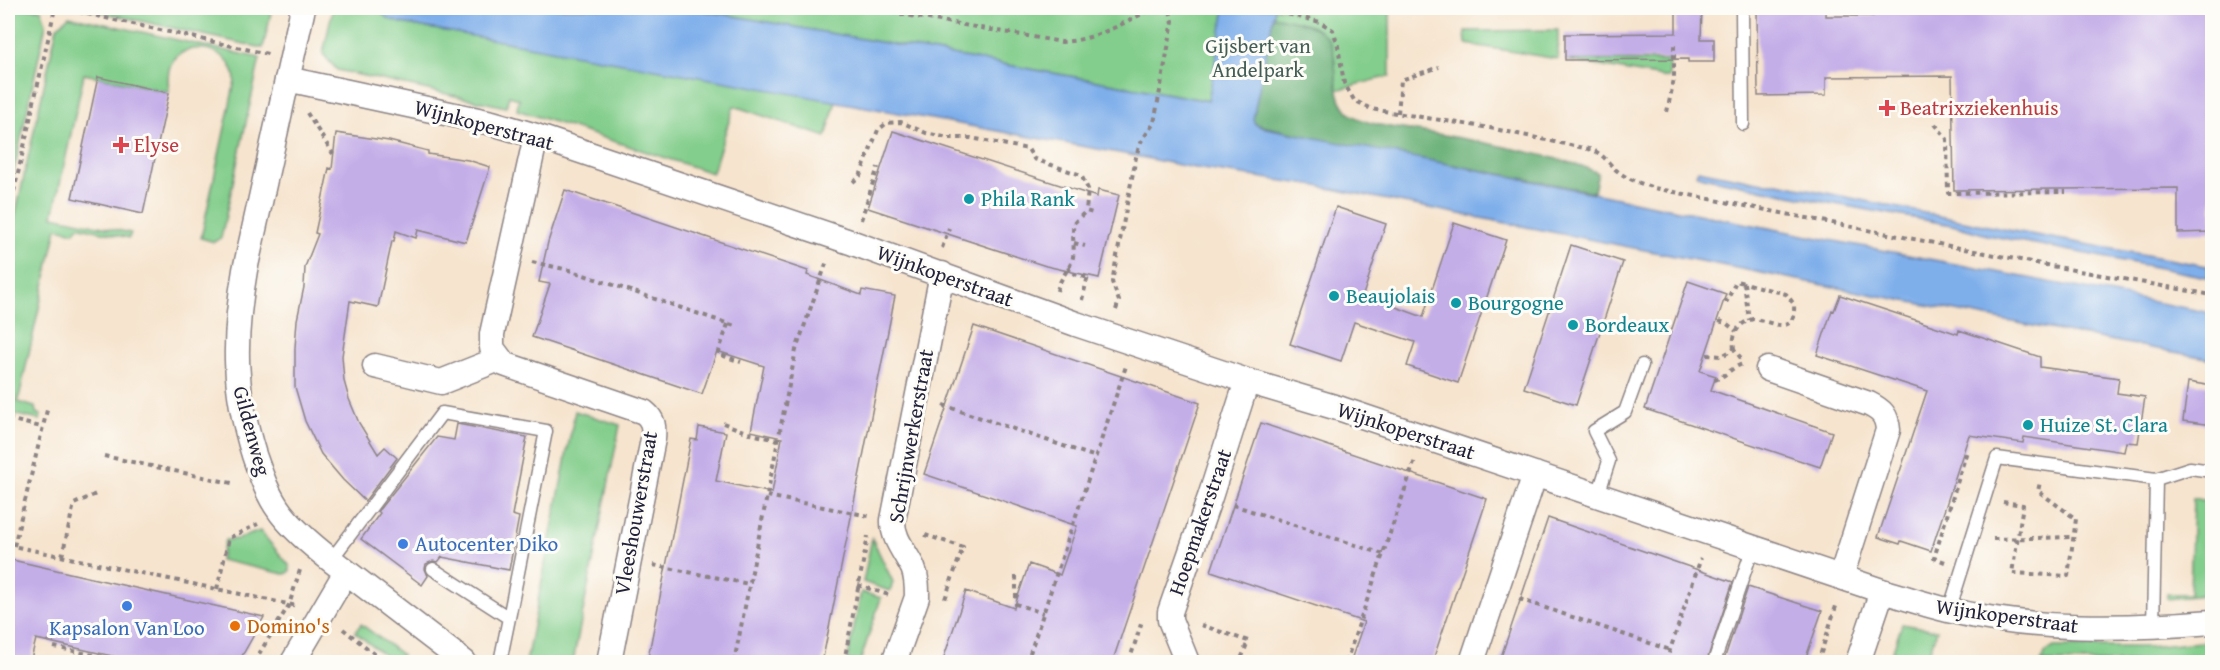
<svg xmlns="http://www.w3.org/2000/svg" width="2220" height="670" font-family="'Gentium Book Plus',serif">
	<rect width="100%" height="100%" fill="#fdfcf7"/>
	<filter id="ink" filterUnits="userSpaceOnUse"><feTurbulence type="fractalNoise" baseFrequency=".0167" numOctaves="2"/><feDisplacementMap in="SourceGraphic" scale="12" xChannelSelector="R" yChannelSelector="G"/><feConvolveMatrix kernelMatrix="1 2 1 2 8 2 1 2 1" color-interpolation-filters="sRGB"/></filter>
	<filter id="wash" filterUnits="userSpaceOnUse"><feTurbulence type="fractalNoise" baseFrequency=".008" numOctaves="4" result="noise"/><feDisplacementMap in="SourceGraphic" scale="24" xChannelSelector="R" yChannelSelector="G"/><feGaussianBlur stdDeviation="1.35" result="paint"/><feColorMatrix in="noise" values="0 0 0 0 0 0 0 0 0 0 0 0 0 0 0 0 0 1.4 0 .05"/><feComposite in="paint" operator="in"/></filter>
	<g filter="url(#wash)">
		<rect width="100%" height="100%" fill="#f6e4ce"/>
		<path fill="#83ce8c" stroke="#527864" stroke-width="1.5" d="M 8,8 L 41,9 L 46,24 L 8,198 Z
			M 82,8 L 272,8 L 263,48 Z
			M 333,8 L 379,8 L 381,12 L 401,23 L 836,101 L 826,137 L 734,106 L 712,173 L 517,110 L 519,99 L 509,96 L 506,107 L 337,70 L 323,54 Z
			M 689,8 L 1390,8 L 1390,76 L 1260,110 Z
			M 69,16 L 260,58 L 221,238 L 214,242 L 201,238 L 235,81 C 234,47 185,37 171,64 C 167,72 168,84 169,92 L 84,74 L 53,216 L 131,233 L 129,238 L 81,227 L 78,227 L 75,232 L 57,228 L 18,402 L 35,407 L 36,413 L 41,415 L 40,420 L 8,413 L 8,248 L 57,27 Z
			M 1558,30 L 1558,59 L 1466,44 L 1465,31 Z
			M 1565,60 L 1670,61 L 1669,78 Z
			M 575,411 L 620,425 L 573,662 L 526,662 Z
			M 2193,498 L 2212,502 L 2212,594 L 2167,599 L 2167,594 L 2190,594 Z
			M 260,531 L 289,565 L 290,570 L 288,573 L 284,574 L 220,560 L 225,540 L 238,539 Z
			M 872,538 L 893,582 L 890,591 L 863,582 Z
			M 861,592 L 881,598 L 860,662 L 847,662 Z
			M 361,624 L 402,655 L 397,662 L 393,662 L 355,632 Z
			M 1902,624 L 1937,630 L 1926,662 L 1889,662 Z
			M 2212,641 L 2212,662 L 2041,662 L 2046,652 L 2054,647 L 2147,647 Z"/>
		<path fill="#6ab178" stroke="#466a5a" stroke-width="1.5" d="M 1273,16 C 1289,19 1307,22 1321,32 C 1346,49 1325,93 1351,114 C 1368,128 1426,131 1449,136 C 1493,144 1539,153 1582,166 L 1598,173 L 1594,192 L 1317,139 L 1255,124 L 1253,119 Z"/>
		<path fill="#7fafea" stroke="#506892" stroke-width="1.5" d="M 379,8 L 689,8 L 1208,101 L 1225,8 L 1275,8 L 1253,119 L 1255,124 L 1261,127 L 1819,238 L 2212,313 L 2212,359 L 2038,327 L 1317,186 L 1189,167 L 1130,155 L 401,23 C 391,20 383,18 379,8 Z
			M 1698,170 L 1763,183 L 1778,183 L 2008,230 L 2212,267 L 2212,278 L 1987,235 L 1952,225 L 1818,201 L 1703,177 L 1696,174 Z"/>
		<g id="blocks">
			<path fill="#c4aee8" d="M 1676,8 L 1702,8 L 1701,39 L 1714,39 L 1714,62 L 1688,62 L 1688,59 L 1565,60 L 1565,34 L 1676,33 Z
				M 1757,8 L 1826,8 L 1826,16 L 1873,16 L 1873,8 L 2212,8 L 2212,232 L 2178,233 L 2178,188 L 1954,190 L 1952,76 L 1826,77 L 1826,95 L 1758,96 Z
				M 98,77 L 169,93 L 143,214 L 72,198 Z
				M 893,131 L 1097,197 L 1098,190 L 1119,195 L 1099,278 L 1046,266 L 868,208 Z
				M 336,133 L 389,141 L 428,151 L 428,154 L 468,160 L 490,167 L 466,242 L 418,230 L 416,238 L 396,231 L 394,241 L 392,241 L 378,307 L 350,301 L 342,356 L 344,381 L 349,399 L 359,423 L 378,454 L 385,447 L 397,458 L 365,501 L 343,480 L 321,454 L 305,421 L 295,387 L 295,348 L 297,320 L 304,287 L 305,267 L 318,234 L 315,233 L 329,168 L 332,169 Z
				M 565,190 L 808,271 L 807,275 L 861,295 L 862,290 L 895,296 L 822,663 L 647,663 L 691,439 L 697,440 L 699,427 L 726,432 L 716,481 L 772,493 L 782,438 L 751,431 L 764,366 L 717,351 L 702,394 L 532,337 L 550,284 L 539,282 L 548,242 Z
				M 1336,207 L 1386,224 L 1363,295 L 1423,317 L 1454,223 L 1506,240 L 1458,383 L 1407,366 L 1415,342 L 1354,322 L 1341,361 L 1290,344 Z
				M 1571,245 L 1623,262 L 1576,405 L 1524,388 Z
				M 1688,281 L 1726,294 L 1700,371 L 1716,376 L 1711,390 L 1832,432 L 1820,467 L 1645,409 Z
				M 1840,295 L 1958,334 L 1959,330 L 2040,357 L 2040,367 L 2119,378 L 2117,393 L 2145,397 L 2138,443 L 2126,442 L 2124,452 L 2024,437 L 2023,443 L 1969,435 L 1931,551 L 1901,541 L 1900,544 L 1878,537 L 1927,391 L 1817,355 L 1832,310 L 1834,311 Z
				M 974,326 L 1200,403 L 1112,663 L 942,663 L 966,591 L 1014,608 L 1029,564 L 1060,575 L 1077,526 L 924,474 Z
				M 2188,382 L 2212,386 L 2212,425 L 2183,421 Z
				M 1261,423 L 1487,499 L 1432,663 L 1350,663 L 1364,622 L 1211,571 Z
				M 457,424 L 527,437 L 512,515 L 519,517 L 509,570 L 442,557 L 438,562 L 433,561 L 426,564 L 425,569 L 428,576 L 422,585 L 361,539 L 380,513 L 378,511 L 437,437 L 454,440 Z
				M 1548,518 L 1733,582 L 1706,663 L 1499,663 Z
				M 8,559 L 122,585 L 264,617 L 238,663 L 143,663 L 36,639 L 30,663 L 8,663 Z
				M 1748,587 L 1822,611 L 1804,663 L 1723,663 Z"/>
		</g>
	</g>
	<g filter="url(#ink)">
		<use href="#blocks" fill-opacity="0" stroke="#8c8384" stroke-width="1.5"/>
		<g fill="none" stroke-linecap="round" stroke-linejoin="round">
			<g stroke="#8c8384" stroke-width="15">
				<path id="service" d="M 1742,8 L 1743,124
					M 1598,495 L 1609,461 L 1594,431 L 1625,412 L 1642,365
					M 331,560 L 442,413 L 546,431 L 509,618
					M 433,569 L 509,618 L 500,662
					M 1949,611 L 1997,458 L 2156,479 L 2190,468 L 2212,471
					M 2153,627 L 2156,479
					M 1714,662 L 1753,547"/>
			</g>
			<g stroke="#8c8384" stroke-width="27">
				<path id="minor" d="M 303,8 L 245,270 C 233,339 233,388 254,455 C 261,475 268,496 281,513 C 295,531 313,546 331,560 L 464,662
					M 287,79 L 492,123 L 536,136 L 853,243 L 1076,324 L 1247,381 L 1341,409 L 1882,591 C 1904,597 1926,605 1948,610 C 2035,631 2124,629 2212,622
					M 536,136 L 492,334 L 492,348 L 504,364 L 644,412 C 654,420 654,427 653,439 L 609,662
					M 375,366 L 441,382 L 499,359
					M 1768,369 L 1869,404 C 1881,410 1887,415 1888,430 L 1841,577
					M 293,662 L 346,572
					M 894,662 L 917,597 C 917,587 917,577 913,568 C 906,553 892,538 893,520 L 942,274
					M 1187,662 L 1170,620 L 1170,612 L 1210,497 L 1247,381
					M 1472,662 L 1535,474
					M 1858,662 L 1882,591"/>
			</g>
			<path stroke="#8c8384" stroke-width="4" stroke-dasharray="4.5 4.5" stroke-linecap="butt" d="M 61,8 L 268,54
				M 865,8 L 1062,42 C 1096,40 1125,22 1154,8
				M 1262,8 L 1320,22 L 1333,30 L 1338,46 L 1344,83 L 1354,100 L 1371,109 L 1490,128 L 1593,150 C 1603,155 1607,161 1615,169 C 1626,179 1640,183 1654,188 L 2046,265 L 2212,295
				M 1868,8 L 1868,11
				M 1295,14 L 1301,8
				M 1667,112 L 1674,79 L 1674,42
				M 307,113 L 333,154
				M 1398,113 L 1401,80 L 1439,67
				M 1935,124 L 1947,139 L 1948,193 L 2066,192
				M 853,182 L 860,176 L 878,130 L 887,123 L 901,122 L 926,133 L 948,138 L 971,138 L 1028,149 L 1034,159 L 1081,175 L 1088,189 L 1086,211
				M 8,218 L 55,8
				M 861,220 L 878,167
				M 1074,243 L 1085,246
				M 942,248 L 949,228
				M 532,262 L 569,270 L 735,326
				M 1068,267 L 1071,273 L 1088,278
				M 1057,291 C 1060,278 1068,271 1072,261 C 1076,248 1071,235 1074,223 L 1086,211 L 1093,213
				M 1082,300 L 1088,276
				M 1724,300 L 1727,301 L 1736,281 L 1744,283
				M 1116,310 L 1119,301 L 1112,282 L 1136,157 L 1140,143 L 1154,123 L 1173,21 L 1169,8
				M 1719,321 L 1726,323 L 1736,331
				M 728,324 L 718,354 L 741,362
				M 1734,349 C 1732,334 1737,324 1753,319 C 1770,320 1796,339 1794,304 L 1786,294 L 1744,283 L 1749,320
				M 1707,355 L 1722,356 L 1734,349 L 1740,357 L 1745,360
				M 1714,380 C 1726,377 1732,366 1744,364
				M 943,405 L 1096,457
				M 8,419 L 41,427
				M 723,423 L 751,434 L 778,440
				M 104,456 L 236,484
				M 767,496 L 869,516
				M 2003,502 L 2023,505 L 2012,573 L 2068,576 L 2076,519 L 2038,491 L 2040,482
				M 1233,505 L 1383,554
				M 925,535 L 963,547 L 944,602
				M 1993,539 L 2074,537
				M 8,545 L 297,606
				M 14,546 L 48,406
				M 62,556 L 74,504 L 96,494
				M 1945,562 L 1934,558 L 1967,451
				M 653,565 L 749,584
				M 1016,576 L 1016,604 L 1043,613
				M 858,585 L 892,596
				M 217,589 L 229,538 L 258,524
				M 1519,599 L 1670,650
				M 1201,625 L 1248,641 L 1240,662
				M 343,629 L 385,662
				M 54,647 L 127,662
				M 254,662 L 289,605 L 300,570
				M 734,662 L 796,350 L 827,261
				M 844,662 L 868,536
				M 1027,662 L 1126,366
				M 1129,662 L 1142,621
				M 1346,662 L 1415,460
				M 1666,662 L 1701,558
				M 1818,662 L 1837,603"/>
			<use href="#service" stroke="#fff" stroke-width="12"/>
			<use href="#minor" stroke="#fff" stroke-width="24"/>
		</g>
	</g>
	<g fill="#e0444e" stroke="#fdfcf7" stroke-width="2">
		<path d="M1884 99h6v6h6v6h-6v6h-6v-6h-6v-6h6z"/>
		<path d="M118 136h6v6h6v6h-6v6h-6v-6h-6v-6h6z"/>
	</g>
	<g fill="#0f9aa8" stroke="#fdfcf7" stroke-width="2">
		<circle cx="969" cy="199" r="6"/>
		<circle cx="1334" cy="296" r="6"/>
		<circle cx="1456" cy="303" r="6"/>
		<circle cx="1573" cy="325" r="6"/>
		<circle cx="2028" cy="425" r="6"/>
	</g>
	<g fill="#3f7fe0" stroke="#fdfcf7" stroke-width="2">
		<circle cx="403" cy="544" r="6"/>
		<circle cx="127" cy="606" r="6"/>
	</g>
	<circle fill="#e8710a" stroke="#fdfcf7" stroke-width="2" cx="235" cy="626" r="6"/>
	<g text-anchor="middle" stroke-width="6" stroke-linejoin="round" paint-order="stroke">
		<g font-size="21" fill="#445e57" stroke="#fdfcf7">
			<text x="1258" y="53">Gijsbert van<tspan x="1258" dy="24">Andelpark</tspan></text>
		</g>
		<g font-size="21" fill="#be3a42" stroke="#fdfcf7" text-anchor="start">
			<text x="1900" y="115">Beatrixziekenhuis</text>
			<text x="134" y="152">Elyse</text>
		</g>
		<g font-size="21" fill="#22223b" stroke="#fdfcf7">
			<text transform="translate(484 125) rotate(15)" y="7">Wijnkoperstraat</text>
			<text transform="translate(945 276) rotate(20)" y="7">Wijnkoperstraat</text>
			<text transform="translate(252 431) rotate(75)" y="7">Gildenweg</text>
			<text transform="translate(1406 431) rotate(18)" y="7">Wijnkoperstraat</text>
			<text transform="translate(911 436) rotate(-80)" y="7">Schrijnwerkerstraat</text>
			<text transform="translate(636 513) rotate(-80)" y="7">Vleeshouwerstraat</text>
			<text transform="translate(1200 522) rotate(-71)" y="7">Hoepmakerstraat</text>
			<text transform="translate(2007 616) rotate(8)" y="7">Wijnkoperstraat</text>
		</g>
		<g font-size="21" fill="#0d838f" stroke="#fdfcf7" text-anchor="start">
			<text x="981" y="206">Phila Rank</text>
			<text x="1346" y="303">Beaujolais</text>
			<text x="1468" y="310">Bourgogne</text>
			<text x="1585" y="332">Bordeaux</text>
			<text x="2040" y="432">Huize St. Clara</text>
		</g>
		<g font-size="21" fill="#366cbe" stroke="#fdfcf7" text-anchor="start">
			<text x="415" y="551">Autocenter Diko</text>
			<text x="127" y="635" text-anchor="middle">Kapsalon Van Loo</text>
		</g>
		<g font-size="21" fill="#c56008" stroke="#fdfcf7" text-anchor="start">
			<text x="247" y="633">Domino's</text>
		</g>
	</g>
	<rect width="2220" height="670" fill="none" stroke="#fdfcf7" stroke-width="30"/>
</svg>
